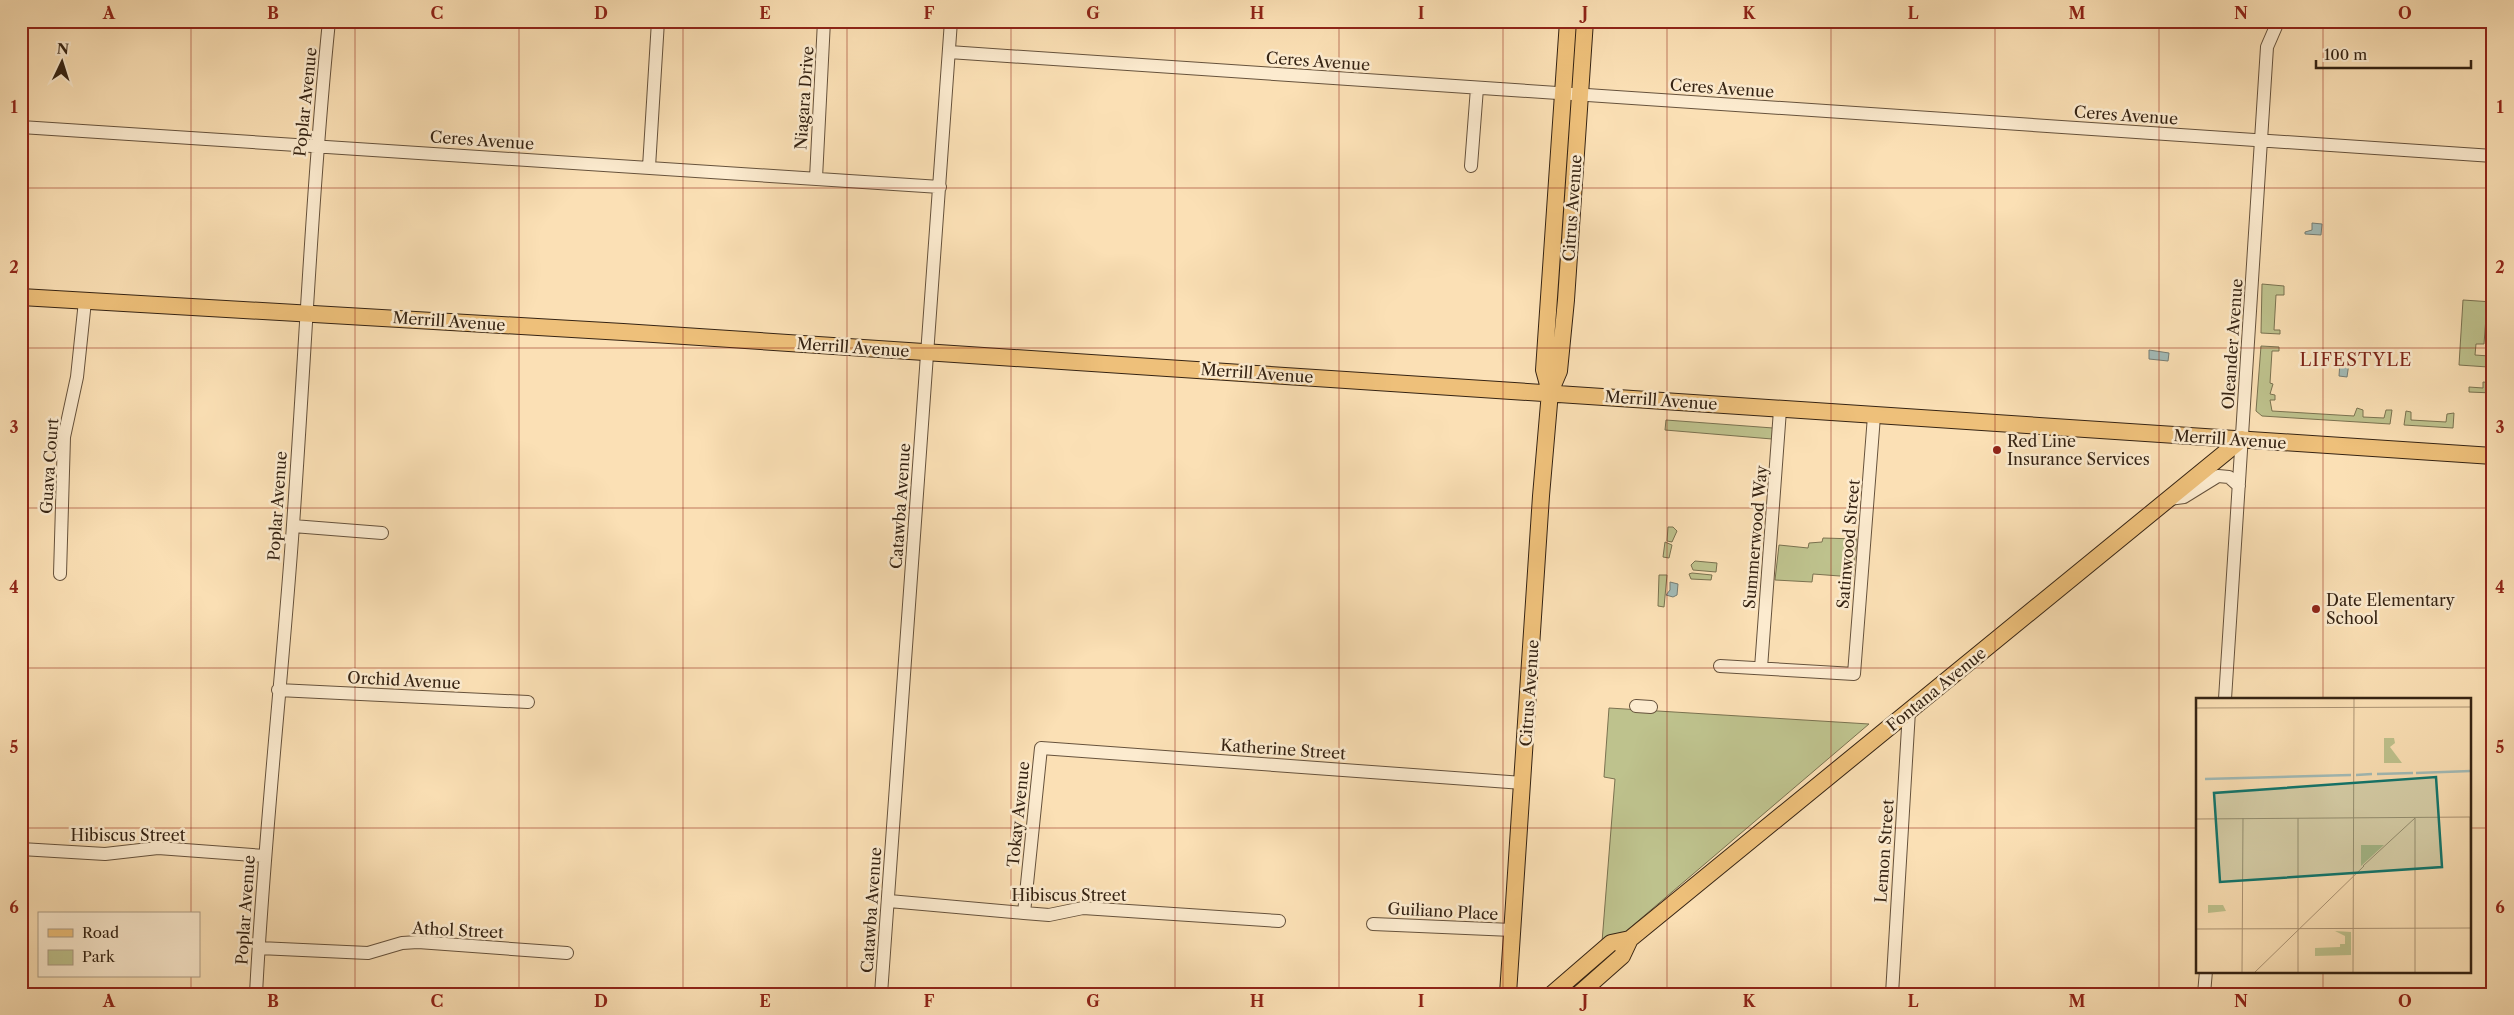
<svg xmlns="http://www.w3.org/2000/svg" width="2514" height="1015" font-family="'Libre Caslon Text',serif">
	<rect width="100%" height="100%" fill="#fbe0b5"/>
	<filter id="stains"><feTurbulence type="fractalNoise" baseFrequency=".004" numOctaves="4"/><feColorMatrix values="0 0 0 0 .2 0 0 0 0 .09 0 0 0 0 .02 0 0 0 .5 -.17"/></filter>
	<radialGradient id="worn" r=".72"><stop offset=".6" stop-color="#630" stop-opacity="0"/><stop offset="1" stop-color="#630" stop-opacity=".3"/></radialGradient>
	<path fill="#bec28d" stroke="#7a7250" d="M 2262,284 L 2284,286 L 2284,295 L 2276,295 L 2274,330 L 2280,330 L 2280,334 L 2261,333 Z
		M 2463,300 L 2493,302 L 2493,317 L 2486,317 L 2484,344 L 2476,344 L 2475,355 L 2489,356 L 2488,367 L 2459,365 Z
		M 2261,346 L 2279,347 L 2279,351 L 2272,351 L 2270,383 L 2273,384 L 2270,394 L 2275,395 L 2275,400 L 2270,400 L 2272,411 L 2354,416 L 2357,408 L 2363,410 L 2363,417 L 2384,418 L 2386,410 L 2392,410 L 2390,424 L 2262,416 L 2256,411 Z
		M 2483,382 L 2493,383 L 2493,393 L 2469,392 L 2469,387 L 2483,388 Z
		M 2406,411 L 2411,412 L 2411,420 L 2446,422 L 2447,414 L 2454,413 L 2453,428 L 2404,425 Z
		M 1666,420 L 1773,428 L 1772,439 L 1665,430 Z
		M 1668,527 L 1673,527 L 1677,531 L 1672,542 L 1667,541 Z
		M 1823,538 L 1857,539 L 1853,577 L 1813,574 L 1812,582 L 1775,580 L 1779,545 L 1808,548 L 1809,543 L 1822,542 Z
		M 1665,542 L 1672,545 L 1669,558 L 1663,557 Z
		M 1695,561 L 1717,563 L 1716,572 L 1693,570 L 1691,565 Z
		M 1692,573 L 1712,575 L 1711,580 L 1691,579 L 1689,574 Z
		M 1659,575 L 1667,575 L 1664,607 L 1658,606 Z
		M 1609,708 L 1869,724 L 1618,938 L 1602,942 L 1615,779 L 1604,777 Z"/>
	<path fill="#a2bbb7" stroke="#767e75" d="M 2312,223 L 2322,224 L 2321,235 L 2305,234 L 2305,232 L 2312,230 Z
		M 2149,350 L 2169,353 L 2168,361 L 2149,359 Z
		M 2340,362 L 2349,363 L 2347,377 L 2339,376 Z
		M 1670,582 L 1678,584 L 1677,595 L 1673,597 L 1666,595 L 1670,590 Z"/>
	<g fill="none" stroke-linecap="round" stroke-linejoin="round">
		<g stroke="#66523c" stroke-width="14">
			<path id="minor" d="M 949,52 L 2493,156
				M 21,127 L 940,187
				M 1471,166 L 1477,88
				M 649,167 L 658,21
				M 816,178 L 824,21
				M 2169,499 L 2184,497 L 2218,476 L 2229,477 L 2239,486
				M 293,526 L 382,533
				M 60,574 L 64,437 L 77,377 L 85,301
				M 1720,666 L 1854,674 L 1874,416
				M 1761,668 L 1780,410
				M 278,690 L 528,702
				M 2225,699 L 2267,47 L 2277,24
				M 1636,706 L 1651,707
				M 21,849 L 105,854 L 158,848 L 265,856
				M 889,901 L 1024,913 L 1049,915 L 1083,908 L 1279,921
				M 1024,913 L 1041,748 L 1523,783
				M 1373,924 L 1512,930
				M 259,948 L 368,953 L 402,943 L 418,942 L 567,953
				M 256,994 C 264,837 282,681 293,525 C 305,357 312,189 329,21
				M 881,994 L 951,21
				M 1892,994 L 1909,711
				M 2204,994 L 2206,971"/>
		</g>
		<g stroke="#352313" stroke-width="18">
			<path id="major" d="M 21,297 L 623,332 L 2493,456
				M 1550,392 L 1544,370 L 1568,21
				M 1508,994 L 1541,496 L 1550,392 L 1559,371 L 1566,300 L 1585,21
				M 1552,994 L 1611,943 L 1630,939
				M 1579,994 L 1622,956 L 1630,939 L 2242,439"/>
		</g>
		<use href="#minor" stroke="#fcebcf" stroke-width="12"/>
		<use href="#major" stroke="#eec07a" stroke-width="16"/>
	</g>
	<path fill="none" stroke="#8f2418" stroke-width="1" stroke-opacity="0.55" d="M 191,21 L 191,914M 355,21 L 355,994M 519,21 L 519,994M 683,21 L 683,994M 847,21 L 847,994M 1011,21 L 1011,994M 1175,21 L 1175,994M 1339,21 L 1339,994M 1503,21 L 1503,994M 1667,21 L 1667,994M 1831,21 L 1831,994M 1995,21 L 1995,994M 2159,21 L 2159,994M 2323,21 L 2323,699M 21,188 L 2493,188M 21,348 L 2493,348M 21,508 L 2493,508M 21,668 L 2493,668M 21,828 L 2198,828M 2470,828 L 2493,828M 2323,971 L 2323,994M 191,976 L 191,994"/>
	<g fill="#8f2418" stroke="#fcebcf" stroke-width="2">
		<circle cx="1997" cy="450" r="5"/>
		<circle cx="2316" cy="609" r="5"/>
	</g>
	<g text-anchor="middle" stroke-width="5" stroke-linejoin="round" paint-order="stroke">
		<g font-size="16" fill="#352313" stroke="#fcebcf">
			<text transform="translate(1318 61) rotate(4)" y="6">Ceres Avenue</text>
			<text transform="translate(1722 88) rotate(4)" y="6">Ceres Avenue</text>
			<text transform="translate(804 98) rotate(-86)" y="6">Niagara Drive</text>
			<text transform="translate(305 102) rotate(-84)" y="6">Poplar Avenue</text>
			<text transform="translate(2126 115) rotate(4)" y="6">Ceres Avenue</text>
			<text transform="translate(482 140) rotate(4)" y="6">Ceres Avenue</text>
			<text transform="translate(1572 208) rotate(-86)" y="6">Citrus Avenue</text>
			<text transform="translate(449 321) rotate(4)" y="6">Merrill Avenue</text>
			<text transform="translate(2232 344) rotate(-86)" y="6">Oleander Avenue</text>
			<text transform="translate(853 347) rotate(4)" y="6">Merrill Avenue</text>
			<text transform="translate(1257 373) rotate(4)" y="6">Merrill Avenue</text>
			<text transform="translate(1661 400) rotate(4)" y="6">Merrill Avenue</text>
			<text transform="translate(2230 439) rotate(4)" y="6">Merrill Avenue</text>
			<text transform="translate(49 466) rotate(-86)" y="6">Guava Court</text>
			<text transform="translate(277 506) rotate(-86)" y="6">Poplar Avenue</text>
			<text transform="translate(900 506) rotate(-86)" y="6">Catawba Avenue</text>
			<text transform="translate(1755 537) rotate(-85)" y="6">Summerwood Way</text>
			<text transform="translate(1848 544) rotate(-85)" y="6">Satinwood Street</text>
			<text transform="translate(404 680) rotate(3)" y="6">Orchid Avenue</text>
			<text transform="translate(1936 689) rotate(-39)" y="6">Fontana Avenue</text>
			<text transform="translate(1529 693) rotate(-86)" y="6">Citrus Avenue</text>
			<text transform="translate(1283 749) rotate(4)" y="6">Katherine Street</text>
			<text transform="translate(1018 814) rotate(-84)" y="6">Tokay Avenue</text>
			<text x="128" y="841">Hibiscus Street</text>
			<text transform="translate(1884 851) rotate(-86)" y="6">Lemon Street</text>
			<text x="1069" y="901">Hibiscus Street</text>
			<text transform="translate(245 910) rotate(-86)" y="6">Poplar Avenue</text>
			<text transform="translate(871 910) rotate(-86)" y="6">Catawba Avenue</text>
			<text transform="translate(1443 911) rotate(3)" y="6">Guiliano Place</text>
			<text transform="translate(458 930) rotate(3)" y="6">Athol Street</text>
		</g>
		<g font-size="16" fill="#352313" stroke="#fcebcf" text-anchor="start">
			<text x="2007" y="447">Red Line<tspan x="2007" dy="18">Insurance Services</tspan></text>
			<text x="2326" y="606">Date Elementary<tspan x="2326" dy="18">School</tspan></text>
		</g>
		<g font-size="18" letter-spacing="1" fill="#7a1f14" stroke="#fcebcf">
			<text x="2356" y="366">LIFESTYLE</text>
		</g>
	</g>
	<g transform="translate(2196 698)">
		<rect width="275" height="275" fill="#fbe0b5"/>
		<path d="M 188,40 L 198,40 L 199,45 L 194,49 L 206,65 L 188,65 ZM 165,147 L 188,147 L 165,168 ZM 12,207 L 27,207 L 30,213 L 12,215 ZM 139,233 L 155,234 L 155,257 L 119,258 L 119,250 L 144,249 L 144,246 L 149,246 L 149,238 Z" fill="#bec28d"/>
		<path fill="none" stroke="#a2bbb7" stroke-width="2.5" d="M 220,75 L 275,73M 181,76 L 217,75M 160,77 L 176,76M 9,81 L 155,77"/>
		<path fill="none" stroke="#ac9474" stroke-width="1" d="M 0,10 L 275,9M 274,119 L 275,275M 219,120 L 219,275M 0,121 L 275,119M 167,168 L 219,120M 0,231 L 275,230M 46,275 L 47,120M 58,275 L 168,168M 102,275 L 102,120M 157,275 L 158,0"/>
		<path fill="#0f766e" fill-opacity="0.15" stroke="#0f766e" stroke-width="2.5" d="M 240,79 L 246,169 L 24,184 L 18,95 Z"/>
		<rect width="275" height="275" fill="none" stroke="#352313" stroke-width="2.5"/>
	</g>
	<rect width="2514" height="1015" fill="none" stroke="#fbe0b5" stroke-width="55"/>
	<rect x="38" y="912" width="162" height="65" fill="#fcebcf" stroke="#ac9b84"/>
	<rect x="48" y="929" width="25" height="8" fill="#eec07a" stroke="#ac9b84"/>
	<text x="82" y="938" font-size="15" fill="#352313">Road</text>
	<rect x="48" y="950" width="25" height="15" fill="#bec28d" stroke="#ac9b84"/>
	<text x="82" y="962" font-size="15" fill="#352313">Park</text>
	<g transform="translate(62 62) rotate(4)" stroke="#fcebcf" stroke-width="4" paint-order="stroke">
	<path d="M0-4L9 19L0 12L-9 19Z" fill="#352313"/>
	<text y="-8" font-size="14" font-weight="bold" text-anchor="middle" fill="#352313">N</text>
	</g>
	<path d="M2316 60v8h155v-8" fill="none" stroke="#352313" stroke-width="2.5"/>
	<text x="2324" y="60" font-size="15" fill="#352313" stroke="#fcebcf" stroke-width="4" paint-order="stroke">100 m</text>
	<rect x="28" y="28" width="2458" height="960" fill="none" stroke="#8f2418" stroke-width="2"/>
	<g font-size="16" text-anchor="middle" font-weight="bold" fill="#8f2418">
		<text x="109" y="19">A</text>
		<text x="273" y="19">B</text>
		<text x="437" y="19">C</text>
		<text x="601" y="19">D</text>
		<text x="765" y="19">E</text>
		<text x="929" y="19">F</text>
		<text x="1093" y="19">G</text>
		<text x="1257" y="19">H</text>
		<text x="1421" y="19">I</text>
		<text x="1585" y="19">J</text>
		<text x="1749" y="19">K</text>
		<text x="1913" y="19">L</text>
		<text x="2077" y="19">M</text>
		<text x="2241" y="19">N</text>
		<text x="2405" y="19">O</text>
		<text x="14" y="113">1</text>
		<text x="2500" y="113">1</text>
		<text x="14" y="273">2</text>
		<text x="2500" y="273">2</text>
		<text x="14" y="433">3</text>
		<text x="2500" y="433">3</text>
		<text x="14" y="593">4</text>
		<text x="2500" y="593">4</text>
		<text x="14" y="753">5</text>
		<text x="2500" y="753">5</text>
		<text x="14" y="913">6</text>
		<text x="2500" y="913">6</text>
		<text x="109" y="1007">A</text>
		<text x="273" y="1007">B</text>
		<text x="437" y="1007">C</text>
		<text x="601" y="1007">D</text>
		<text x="765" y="1007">E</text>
		<text x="929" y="1007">F</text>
		<text x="1093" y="1007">G</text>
		<text x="1257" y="1007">H</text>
		<text x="1421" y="1007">I</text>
		<text x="1585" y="1007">J</text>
		<text x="1749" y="1007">K</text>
		<text x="1913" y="1007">L</text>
		<text x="2077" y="1007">M</text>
		<text x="2241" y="1007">N</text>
		<text x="2405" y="1007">O</text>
	</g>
	<rect width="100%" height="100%" filter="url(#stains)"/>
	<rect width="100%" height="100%" fill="url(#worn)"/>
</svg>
